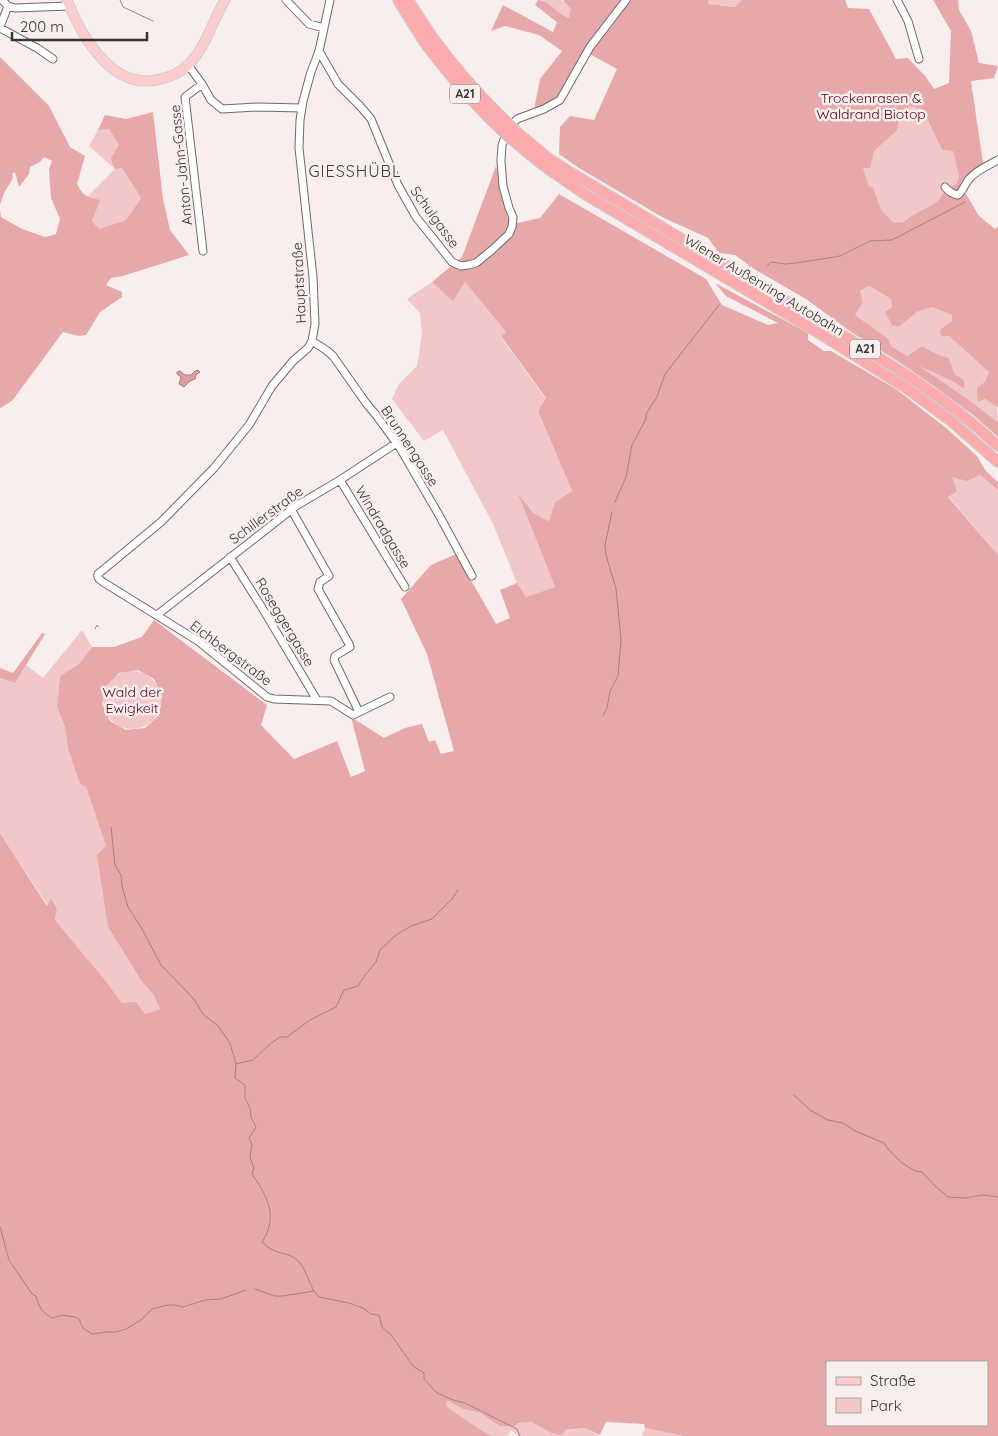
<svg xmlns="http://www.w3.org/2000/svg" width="998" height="1436" font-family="Quicksand,sans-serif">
	<rect width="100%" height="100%" fill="#f9eeee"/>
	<path fill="#f2c7c7" d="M 543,0 L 561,0 L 571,9 L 570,18 L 563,17 Z
		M 709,0 L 742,0 L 736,7 L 708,4 Z
		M 883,55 L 919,96 L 919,112 L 923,110 L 942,150 L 953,151 L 959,174 L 956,185 L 947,187 L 937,202 L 911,216 L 876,240 L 854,156 Z
		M 109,129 L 119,145 L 115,169 L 122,168 L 141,198 L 126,220 L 99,229 L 92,221 L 87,197 L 115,169 L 89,146 L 98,130 Z
		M 432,282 L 453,300 L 465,282 L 506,332 L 501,337 L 546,399 L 538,411 L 572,491 L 555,502 L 549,521 L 533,513 L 519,497 L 555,587 L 526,597 L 517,583 L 493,524 L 443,430 L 424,441 L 392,399 L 399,384 L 417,366 L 422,334 L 420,313 L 407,299 Z
		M 869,286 L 891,299 L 899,327 L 917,312 L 932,307 L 952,315 L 952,321 L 949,336 L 989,372 L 978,402 L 985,399 L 997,406 L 998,422 L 962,395 L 915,364 L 952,381 L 964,389 C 966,380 962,378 955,375 L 949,358 L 939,355 L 922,346 L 907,356 L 891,346 L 855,315 L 863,302 L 860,291 Z
		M 980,475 L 998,490 L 998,555 L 948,496 L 957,491 L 951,477 Z
		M 82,630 L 92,647 L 79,664 L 60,676 L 57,707 L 65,727 L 68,749 L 80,784 L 86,787 L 106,846 L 108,927 L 142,982 L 153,994 L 160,1009 L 145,1014 L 122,1003 L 105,980 L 55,920 L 57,907 L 51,898 L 48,906 L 0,833 L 0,678 L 15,683 L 26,665 L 43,678 Z
		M103 700a29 29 0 1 1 58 0a29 29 0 1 1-58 0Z
		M 447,1401 L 463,1409 L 481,1413 L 499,1426 L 531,1422 L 551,1433 L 585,1428 L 600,1436 L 518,1436 L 511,1430 L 508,1436 L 493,1436 L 484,1432 L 447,1407 L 446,1402 Z
		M 645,1428 L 683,1436 L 642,1436 Z"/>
	<path fill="#e7a8a9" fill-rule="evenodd" d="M 538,0 C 550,0 557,15 569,18 L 571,9 L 563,1 L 564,0 L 709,0 L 708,4 L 735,7 L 742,0 L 845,0 L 848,8 L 869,9 L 896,59 L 908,58 L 925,76 L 934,89 L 949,83 L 951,31 L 933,0 L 958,0 L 959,10 L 971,31 L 979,63 L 998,66 L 994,78 L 971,81 L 983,163 L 960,184 L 979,216 L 995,229 L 998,227 L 998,407 L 985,399 L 978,402 L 977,388 L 985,382 L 989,372 L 949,336 L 941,336 L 940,330 L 952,321 L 952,315 L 932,307 L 917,312 L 899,327 L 892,325 L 885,312 L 892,307 L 891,299 L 869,286 L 860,291 L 863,302 L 855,315 L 888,339 L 891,346 L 907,356 L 922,346 L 939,355 L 949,358 L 955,375 C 963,378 966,380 964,389 L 952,381 L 919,366 L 962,395 L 998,422 L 998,437 L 973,415 L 935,387 L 899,362 L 851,332 L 806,299 L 754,269 L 735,255 L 719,253 L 708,238 L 662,217 L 579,168 L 559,154 L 560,127 L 570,116 L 594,120 L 617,69 L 586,52 L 556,99 L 534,110 L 540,79 L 562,51 L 539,35 L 505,26 L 491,31 L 503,5 L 553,32 L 557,22 L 535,5 ZM 911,106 L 923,110 L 942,150 L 953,151 L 959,175 L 956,185 L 947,187 L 937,202 L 911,216 L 903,222 L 894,223 L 881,210 L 873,188 L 868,185 L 863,168 L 870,168 L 874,151 L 897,130 L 901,110 Z
		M 0,57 L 49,106 L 70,147 L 85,156 L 77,184 C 83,196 87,197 100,200 L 92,221 L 99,229 L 126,220 L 141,198 L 122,168 L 115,169 L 111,158 L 119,145 L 109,129 L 98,130 L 105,115 L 126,119 L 153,112 L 163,199 L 170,230 L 189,255 L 123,276 L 111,278 L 106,285 L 122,292 L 122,297 L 100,312 L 86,335 L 79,336 L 63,332 L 12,401 L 0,408 L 0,211 L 1,217 L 22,229 L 45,237 L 56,234 L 60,219 L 51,198 L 49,169 L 52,161 L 44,157 L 40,162 L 30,167 L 29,174 L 19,187 L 15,172 L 12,174 L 13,178 L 4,193 L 0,205 Z
		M 496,166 L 508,218 L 518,223 L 540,218 L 559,194 L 706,279 L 722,305 L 768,325 L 778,323 L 726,296 L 715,283 L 808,333 L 808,340 L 824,351 L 831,351 L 896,389 L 946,428 L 977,456 L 986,471 L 998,482 L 998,490 L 980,475 L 967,481 L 952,477 L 957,491 L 948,497 L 998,555 L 998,1436 L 683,1436 L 645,1428 L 644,1424 L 606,1422 L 600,1435 L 585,1428 L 566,1430 L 561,1435 L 551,1433 L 531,1422 L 519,1423 L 514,1426 L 499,1426 L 481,1413 L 463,1409 L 448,1401 L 446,1402 L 447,1407 L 484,1432 L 493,1436 L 0,1436 L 0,833 L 47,906 L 51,898 L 57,908 L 55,920 L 105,980 L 122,1003 L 136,1002 L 145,1014 L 160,1009 L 153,994 L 142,982 L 108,927 L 97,855 L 106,846 L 86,787 L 80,784 L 68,749 L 65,727 L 57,707 L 60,676 L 79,664 L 92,647 L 114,647 L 142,637 L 154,620 L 267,705 L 261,725 L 294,759 L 337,741 L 351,777 L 365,771 L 351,717 L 384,738 L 405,728 L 422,724 L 429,742 L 435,740 L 441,754 L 454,751 L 427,654 L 401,599 L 431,565 L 456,554 L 496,624 L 510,618 L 500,590 L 517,583 L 526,597 L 555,587 L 518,494 L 533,513 L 549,521 L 555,502 L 572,491 L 538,411 L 546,398 L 501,336 L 506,332 L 465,282 L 453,301 L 432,282 L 462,257 ZM 138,670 L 154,679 L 162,696 L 159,715 L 145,728 L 126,730 L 110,721 L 102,704 L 106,686 L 119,673 ZM 827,1362 L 987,1362 L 987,1425 L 827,1425 Z
		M 42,633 L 45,634 L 15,683 L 0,678 L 0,668 L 13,673 Z"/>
	<path fill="#dd9ea0" stroke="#ab7e7f" d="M 198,370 L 200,372 L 196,375 L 195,379 L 190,381 L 184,387 L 179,384 L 181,377 L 177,374 L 177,372 L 180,371 L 185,375 L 191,375 L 195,371 Z"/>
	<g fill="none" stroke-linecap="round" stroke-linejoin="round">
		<path stroke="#ab7e7f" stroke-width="1" d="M 120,0 L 123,7 L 153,21
			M 767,266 L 771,262 L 785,264 L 796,263 L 840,256 L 870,241 L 892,240 L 965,202
			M 615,502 L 626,477 L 632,445 L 646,419 L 646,414 L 657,397 L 665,374 L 719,305
			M 95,629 L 97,625 L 99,627
			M 603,716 L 607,708 L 610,691 L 618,676 L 621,640 L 616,589 L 606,555 L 605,545 L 612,512
			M 111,827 L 115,865 L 121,875 L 122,886 L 128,907 L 142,929 L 161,965 L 193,998 L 203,1014 L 218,1026 L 230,1043 L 236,1064 L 235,1078 L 245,1085 L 245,1098 L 250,1108 L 251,1117 L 256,1127 L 249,1138 L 252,1145 L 250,1157 L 254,1168 L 252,1174 C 267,1196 279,1216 262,1242 C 266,1246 270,1249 275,1251 C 282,1254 291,1254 297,1260 C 306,1268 308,1281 314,1291
			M 236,1064 L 253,1060 L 270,1044 L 280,1037 L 287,1037 L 310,1020 L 336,1007 L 344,990 L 358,986 L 366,974 L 376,962 L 380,950 L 396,935 L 411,926 L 432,919 L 452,899 L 458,890
			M 794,1095 L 810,1110 L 828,1120 L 843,1123 L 855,1131 L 884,1143 L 888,1149 L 902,1163 L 915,1171 L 922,1172 L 936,1187 L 948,1197 L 965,1198 L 983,1195 L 998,1197
			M 0,1227 L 9,1260 L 32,1294 L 36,1296 C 38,1306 43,1314 53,1318 L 62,1315 L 75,1317 L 79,1319 L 83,1328 L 92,1334 L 107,1332 L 116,1332 L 126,1329 L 141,1320 L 152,1309 L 167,1305 L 174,1305 L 183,1307 L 205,1300 L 221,1299 L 246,1290
			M 255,1289 L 275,1296 L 283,1296 L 314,1291 L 319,1297 L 349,1303 L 363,1308 L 371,1314 L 379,1315 L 382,1327 L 391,1335 L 413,1366 L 424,1373 L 424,1379 L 437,1393 L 453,1400 L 465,1403 L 517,1429 L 520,1436"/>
		<g stroke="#716867" stroke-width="9">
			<path id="minor" d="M 2,0 L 8,6 L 15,8 L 69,6
				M 286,0 L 309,24 L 324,28
				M 330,0 L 319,51 L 311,72 L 303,101 L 300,120 L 299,148 L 313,277 L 315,324 L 312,341 L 308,348 L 293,361 L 272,386 L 249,425 L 214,468 L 161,522 L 98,574 C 97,578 99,579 103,582 L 198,641 L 267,697 L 274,699 L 331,701 L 353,715 L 390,697
				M 897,0 L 908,21 L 919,59
				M 0,27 L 8,6
				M 0,28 L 37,48 L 53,59
				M 319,51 L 338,84 L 360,106 L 371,119 L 398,185 L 416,217 L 452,262 L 461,266 L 468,265 L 476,263 L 493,249 L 509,234 L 512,227 L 513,217 L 509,208 L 503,186 L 501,161 L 502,145 L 508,129 L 517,119 L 544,109 L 560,100 L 590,47 L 626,0
				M 188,65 L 202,84 L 211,100 L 222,109 L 258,107 L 302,108
				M 202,84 L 185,97 L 203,251
				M 945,187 C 949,192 952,194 958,195 C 964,190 965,183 970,178 C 977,170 989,165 998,160
				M 312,341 L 326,350 L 333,356 L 366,403 L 376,415 L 400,448 L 439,515 L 472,576
				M 340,480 L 405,587
				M 291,509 L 329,576 L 320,582 L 318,589 L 349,644 L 350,647 L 335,656 L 334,660 L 359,712
				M 230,557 L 261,606 L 317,700
				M 157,615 L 296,506 L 340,480 L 395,444"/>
		</g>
		<g stroke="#cfcece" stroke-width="11">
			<path id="major" d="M 67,0 C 81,35 111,89 156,80 C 168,78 181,73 190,63 C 206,46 213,20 225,0"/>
		</g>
		<g stroke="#cfcece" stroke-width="12">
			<path id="highway" d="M 398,0 L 425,43
				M 408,0 L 433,38
				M 517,132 L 548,158 L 568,171 C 645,217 722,263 799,309 C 867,350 940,391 998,446
				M 511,139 L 543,165 L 583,193 L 822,335 L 906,388 L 951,421 L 998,462"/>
		</g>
		<use href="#minor" stroke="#fff" stroke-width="7"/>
		<use href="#major" stroke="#fdcdce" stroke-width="9"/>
		<use href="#highway" stroke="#fbabad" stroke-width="10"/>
		<g stroke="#cfcece" stroke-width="12" stroke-linecap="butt">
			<path id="highway-bridge" d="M 433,38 C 458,72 486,103 517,132
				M 425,43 C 451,78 479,110 511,139"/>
		</g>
		<use href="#highway-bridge" stroke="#fbabad" stroke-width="10"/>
	</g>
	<g text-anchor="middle" stroke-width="5" stroke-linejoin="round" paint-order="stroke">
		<g fill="#f9eeee" stroke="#716b6b" stroke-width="1">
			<rect x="450" y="84.5" width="30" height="19" rx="4"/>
			<rect x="850" y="339.5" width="30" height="19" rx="4"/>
		</g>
		<g font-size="12" font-weight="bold" fill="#373333">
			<text x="465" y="98">A21</text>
			<text x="865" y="353">A21</text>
		</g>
		<g font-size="14" fill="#540917" stroke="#f9eeee">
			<text x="871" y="103">Trockenrasen &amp;<tspan x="871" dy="16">Waldrand Biotop</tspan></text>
			<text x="132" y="697">Wald der<tspan x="132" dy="16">Ewigkeit</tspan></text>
		</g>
		<g font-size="14" fill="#373333" stroke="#f9eeee">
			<text transform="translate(181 165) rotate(-96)" y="5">Anton-Jahn-Gasse</text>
			<text transform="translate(435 217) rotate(54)" y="5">Schulgasse</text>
			<text transform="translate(299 283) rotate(-93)" y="5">Hauptstraße</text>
			<text transform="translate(764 285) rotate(31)" y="5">Wiener Außenring Autobahn</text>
			<text transform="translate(410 446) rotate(57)" y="5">Brunnengasse</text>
			<text transform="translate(266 515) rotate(-36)" y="5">Schillerstraße</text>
			<text transform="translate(383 527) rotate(59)" y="5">Windradgasse</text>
			<text transform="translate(285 622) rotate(59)" y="5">Roseggergasse</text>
			<text transform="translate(231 653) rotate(37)" y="5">Eichbergstraße</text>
		</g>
		<g font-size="16" letter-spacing="1" fill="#413939" stroke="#f9eeee">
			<text x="355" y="177">GIESSHÜBL</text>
		</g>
	</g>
	<rect x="826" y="1361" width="162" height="65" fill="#f9eeee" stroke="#aba3a3"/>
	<rect x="836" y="1377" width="25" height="8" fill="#fdcdce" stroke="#aba3a3"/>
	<text x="870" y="1386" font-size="15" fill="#373333">Straße</text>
	<rect x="836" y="1398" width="25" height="15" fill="#f2c7c7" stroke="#aba3a3"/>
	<text x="870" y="1411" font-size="15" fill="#373333">Park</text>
	<path d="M12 32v8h135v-8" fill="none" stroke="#373333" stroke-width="2.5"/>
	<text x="20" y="32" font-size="15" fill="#373333" stroke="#f9eeee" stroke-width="4" paint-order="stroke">200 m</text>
</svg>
